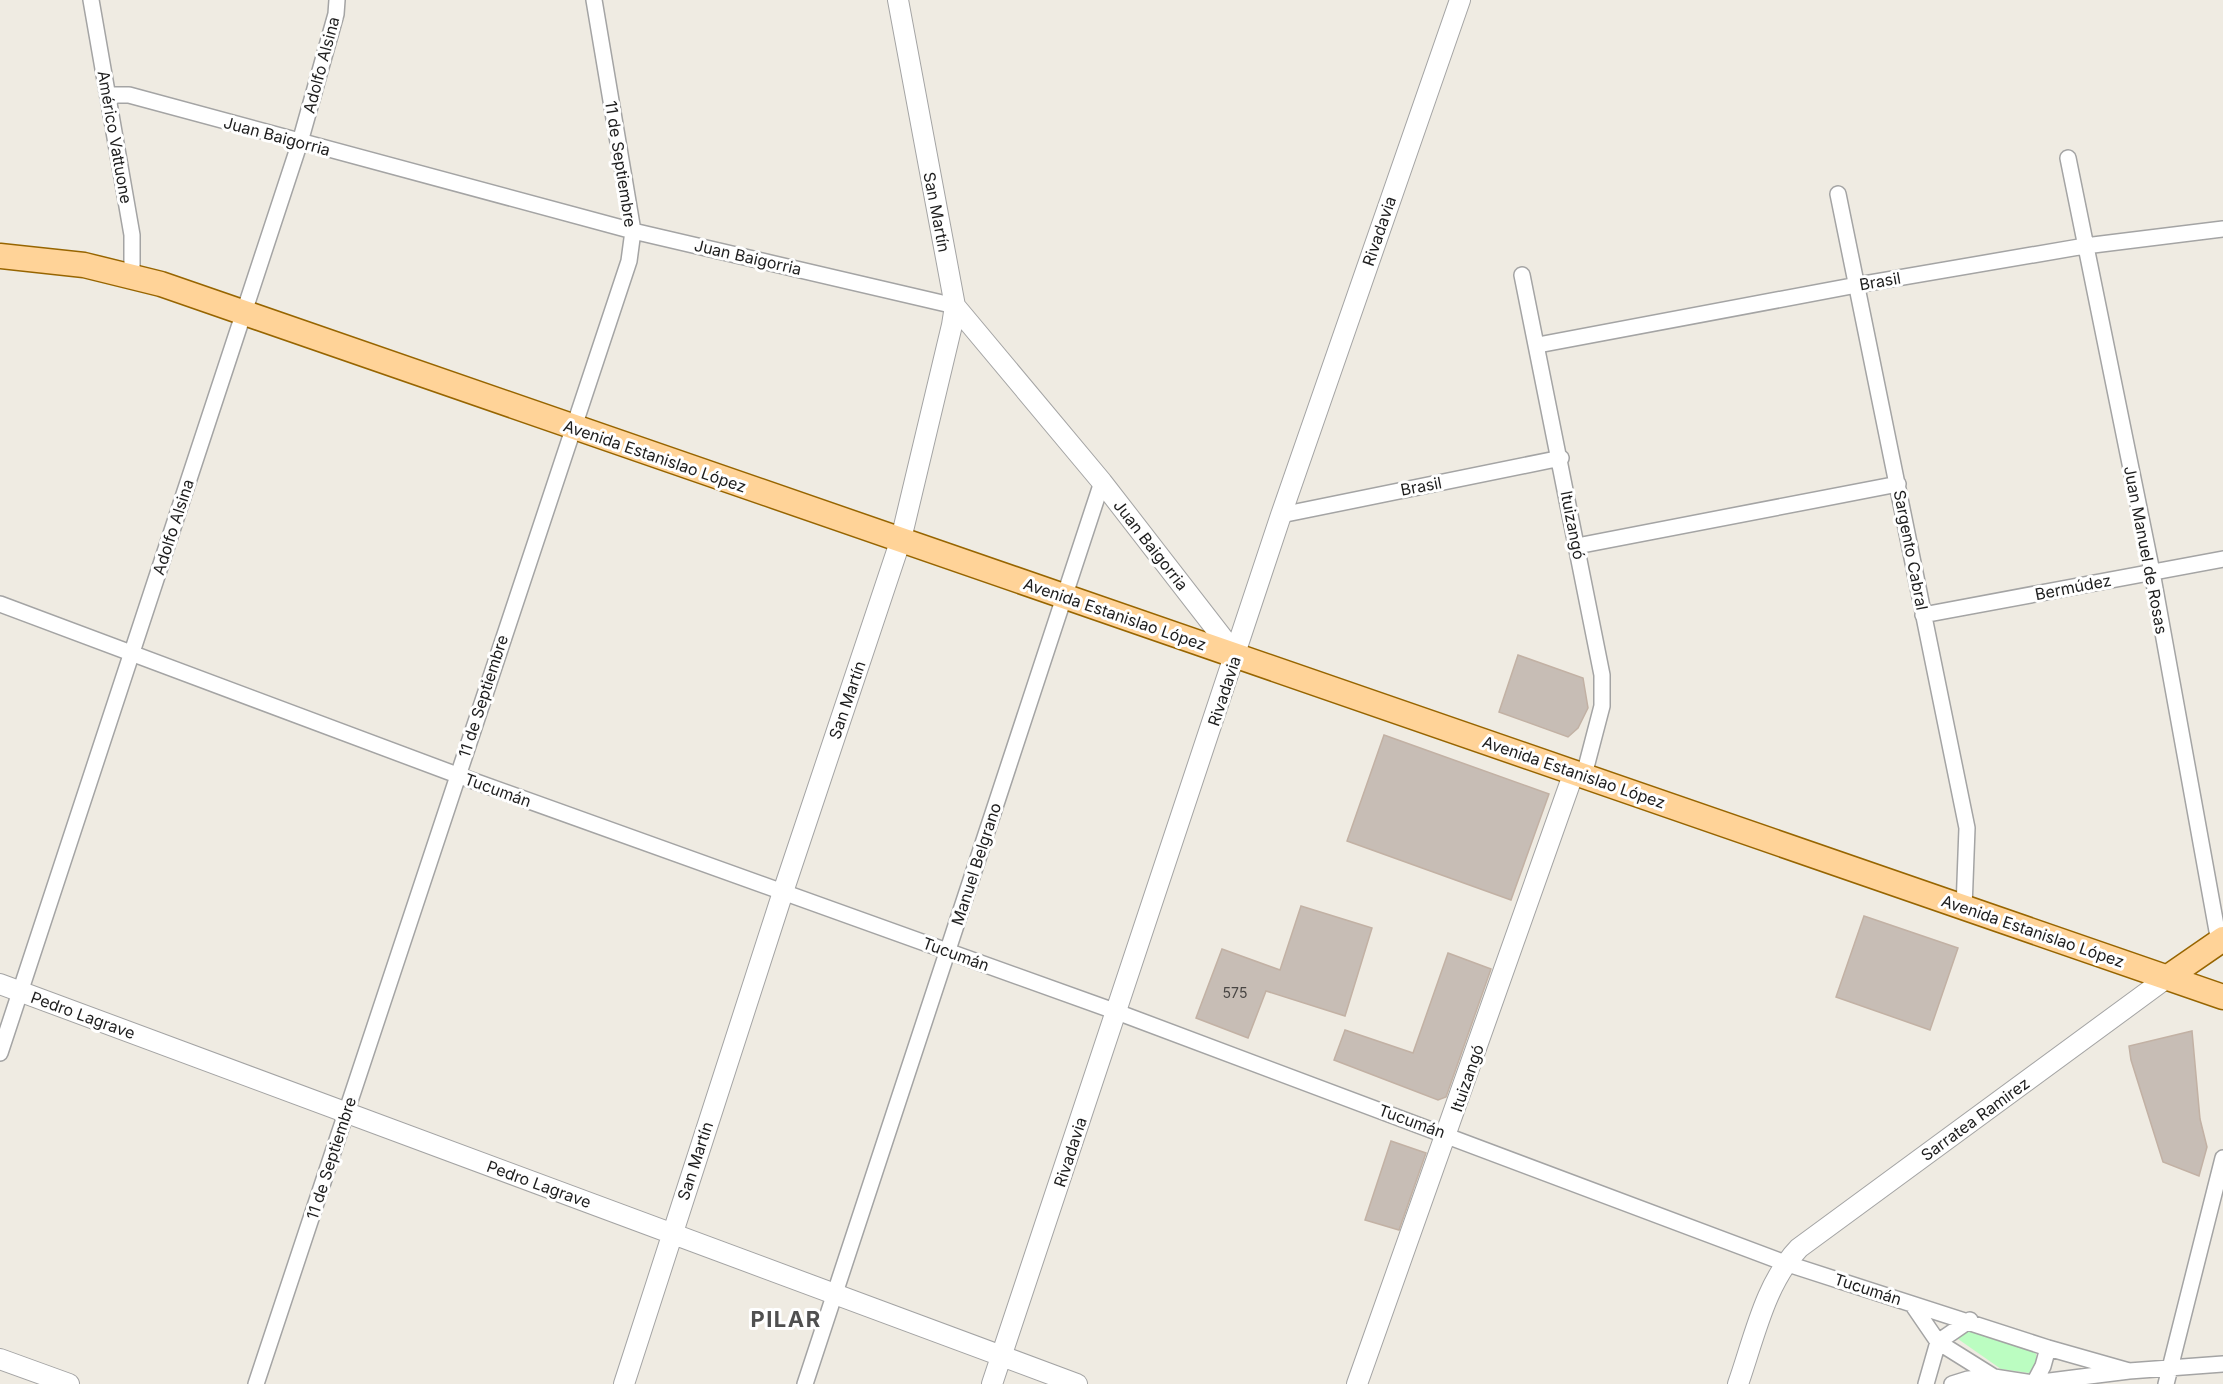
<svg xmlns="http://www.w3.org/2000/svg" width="2223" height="1384" font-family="Inter,sans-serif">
	<rect width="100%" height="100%" fill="#efebe2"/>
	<path fill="#bbfdc1" d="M 1968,1329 L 2032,1349 L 2036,1354 L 2037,1364 L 2029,1373 L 2001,1369 L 1958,1339 L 1959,1335 Z"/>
	<path fill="#c7bdb5" stroke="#c2b1a4" stroke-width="1.5" d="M 1518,655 L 1583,678 L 1588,708 L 1578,728 L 1568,737 L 1499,712 Z
		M 1384,735 L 1549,794 L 1511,900 L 1347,841 Z
		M 1301,906 L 1372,928 L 1345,1016 L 1266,991 L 1248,1038 L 1196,1018 L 1222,949 L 1280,970 Z
		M 1864,916 L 1958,948 L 1930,1030 L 1836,997 Z
		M 1448,953 L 1491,969 L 1446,1097 L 1438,1100 L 1334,1060 L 1345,1030 L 1413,1053 Z
		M 2192,1031 L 2200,1119 L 2207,1147 L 2199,1176 L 2163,1162 L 2131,1060 L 2129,1046 Z
		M 1391,1141 L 1426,1153 L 1399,1230 L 1365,1220 Z"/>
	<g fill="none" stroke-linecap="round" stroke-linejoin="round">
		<g stroke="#a4a4a4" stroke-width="18">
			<path id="minor" d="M 91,0 L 132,235 L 132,275
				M 108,95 L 129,95 L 633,231 L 955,306
				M 2068,158 L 2152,572 L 2219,942
				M 1838,194 L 1967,828 L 1964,908
				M 1522,275 L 1602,675 L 1602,706 L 1584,775
				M 1538,345 L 1857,285 L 2085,246 L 2223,229
				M 1281,515 L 1561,458
				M 1577,546 L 1898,484
				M 0,604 L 457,775 L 1117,1012 L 1785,1263 L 2048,1348 L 2129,1371
				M 1923,615 L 2223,559
				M 0,1053 L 300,142 L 336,14 L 337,0
				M 1912,1304 L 1938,1342 L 1994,1377 L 2013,1380 L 2034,1383 L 2129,1371 L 2223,1364
				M 1938,1342 L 1970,1320
				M 2034,1383 L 2043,1366 L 2048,1348
				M 256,1384 L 629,261 L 633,231 L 594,0
				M 805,1384 L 1102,482
				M 1926,1384 L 1938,1342
				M 1952,1384 L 1968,1379 L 1993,1377
				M 2166,1384 L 2223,1158"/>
		</g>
		<g stroke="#a4a4a4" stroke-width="22">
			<path id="tertiary" d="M 955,306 L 1102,482 L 1236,655
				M 0,984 L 1077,1384
				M 0,1359 L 69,1384
				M 624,1384 L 783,892 L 901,539 L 952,325 L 955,306 L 898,0
				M 992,1384 L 1281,515 L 1460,0
				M 1357,1384 L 1574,772
				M 1738,1384 C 1754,1339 1765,1283 1799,1248 L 2168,977"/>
		</g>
		<g stroke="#976500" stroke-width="27">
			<path id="primary" d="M 0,256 L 84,265 L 161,284 L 2223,997
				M 2168,977 L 2223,939"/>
		</g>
		<use href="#minor" stroke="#fff" stroke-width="15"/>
		<use href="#tertiary" stroke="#fff" stroke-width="20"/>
		<use href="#primary" stroke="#ffd398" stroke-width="24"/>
	</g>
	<g text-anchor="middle" stroke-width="6" stroke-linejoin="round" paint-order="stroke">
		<g font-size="14" fill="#484543">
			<text x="1235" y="998">575</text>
		</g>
		<g font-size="16" fill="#1d1d1d" stroke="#fff">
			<text transform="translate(321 65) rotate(-75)" y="6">Adolfo Alsina</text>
			<text transform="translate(277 136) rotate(15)" y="6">Juan Baigorria</text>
			<text transform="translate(115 137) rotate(80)" y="6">Américo Vattuone</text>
			<text transform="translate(621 164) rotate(81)" y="6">11 de Septiembre</text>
			<text transform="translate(937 212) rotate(79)" y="6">San Martín</text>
			<text transform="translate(1379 231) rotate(-71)" y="6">Rivadavia</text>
			<text transform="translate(748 257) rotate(13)" y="6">Juan Baigorria</text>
			<text transform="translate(1880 281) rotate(-10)" y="6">Brasil</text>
			<text transform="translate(655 456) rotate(19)" y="6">Avenida Estanislao López</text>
			<text transform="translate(1421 486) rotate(-11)" y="6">Brasil</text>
			<text transform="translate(1573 525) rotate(79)" y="6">Ituizangó</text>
			<text transform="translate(173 527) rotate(-72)" y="6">Adolfo Alsina</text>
			<text transform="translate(1151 545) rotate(52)" y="6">Juan Baigorria</text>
			<text transform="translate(1911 550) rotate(79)" y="6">Sargento Cabral</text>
			<text transform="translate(2146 550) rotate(79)" y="6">Juan Manuel de Rosas</text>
			<text transform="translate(2073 587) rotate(-11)" y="6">Bermúdez</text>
			<text transform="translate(1115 614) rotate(19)" y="6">Avenida Estanislao López</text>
			<text transform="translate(1224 691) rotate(-72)" y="6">Rivadavia</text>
			<text transform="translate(483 696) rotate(-72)" y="6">11 de Septiembre</text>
			<text transform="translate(847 700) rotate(-71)" y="6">San Martín</text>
			<text transform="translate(1574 772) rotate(19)" y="6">Avenida Estanislao López</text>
			<text transform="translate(498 790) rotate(20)" y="6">Tucumán</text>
			<text transform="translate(976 864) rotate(-72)" y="6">Manuel Belgrano</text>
			<text transform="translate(2033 931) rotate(19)" y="6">Avenida Estanislao López</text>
			<text transform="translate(956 954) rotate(20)" y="6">Tucumán</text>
			<text transform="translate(83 1015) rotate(20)" y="6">Pedro Lagrave</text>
			<text transform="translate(1467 1078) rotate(-71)" y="6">Ituizangó</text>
			<text transform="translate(1975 1119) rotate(-36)" y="6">Sarratea Ramirez</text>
			<text transform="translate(1412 1121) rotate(20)" y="6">Tucumán</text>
			<text transform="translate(1070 1152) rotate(-72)" y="6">Rivadavia</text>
			<text transform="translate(331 1158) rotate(-72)" y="6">11 de Septiembre</text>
			<text transform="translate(695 1161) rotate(-72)" y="6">San Martín</text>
			<text transform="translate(539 1184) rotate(20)" y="6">Pedro Lagrave</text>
			<text transform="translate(1868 1289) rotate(18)" y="6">Tucumán</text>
		</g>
		<g font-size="22" font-weight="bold" letter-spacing="1.5" fill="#505050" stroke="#fff">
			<text x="786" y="1327">PILAR</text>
		</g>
	</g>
</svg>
